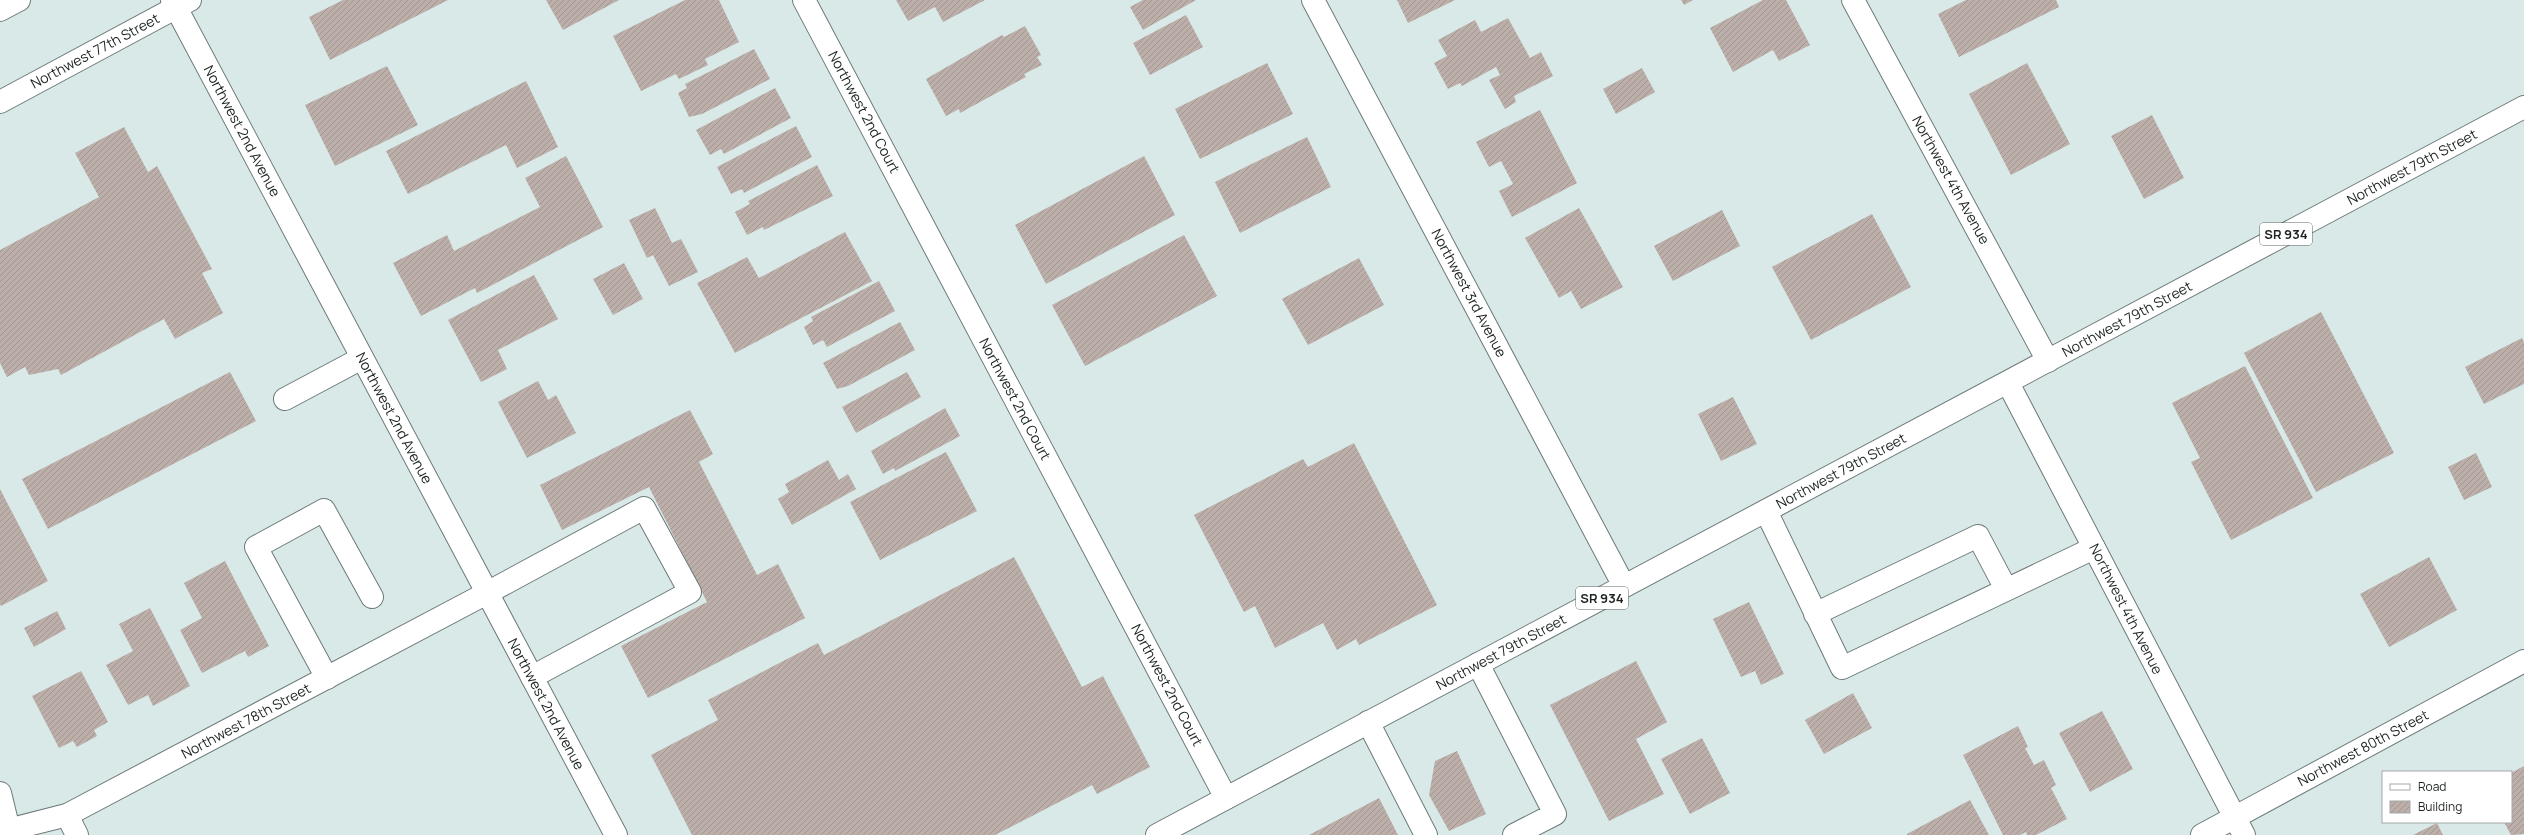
<svg xmlns="http://www.w3.org/2000/svg" width="2524" height="835" font-family="Manrope,sans-serif">
	<defs>
		<pattern id="building-hatch" width="6" height="6" patternUnits="userSpaceOnUse"><rect width="6" height="6" fill="#bcafa9"/><path d="M-1 1l2-2M0 6l6-6M5 7l2-2" fill="none" stroke="#a19691"/></pattern>
	</defs>
	<rect width="100%" height="100%" fill="#d9e9e8"/>
	<path fill="url(#building-hatch)" d="M 343,0 L 448,0 L 330,60 L 309,17 Z
		M 546,0 L 619,0 L 563,30 Z
		M 685,0 L 719,0 L 739,42 L 705,59 L 708,65 L 679,79 L 676,74 L 641,91 L 613,36 Z
		M 896,0 L 985,0 L 943,22 L 935,7 L 908,21 Z
		M 1143,0 L 1196,0 L 1143,30 L 1130,7 Z
		M 1397,0 L 1455,0 L 1408,23 Z
		M 1681,0 L 1693,0 L 1684,5 Z
		M 1763,0 L 1786,0 L 1810,45 L 1779,61 L 1773,50 L 1733,72 L 1710,28 Z
		M 1966,0 L 2056,0 L 2059,7 L 1959,57 L 1938,14 Z
		M 1186,15 L 1203,47 L 1150,75 L 1133,43 Z
		M 1508,18 L 1530,58 L 1541,52 L 1553,76 L 1514,96 L 1516,102 L 1505,109 L 1489,80 L 1500,75 L 1496,67 L 1462,86 L 1460,83 L 1448,89 L 1434,63 L 1447,56 L 1438,40 L 1475,20 L 1481,32 Z
		M 1025,26 L 1041,55 L 1037,57 L 1042,65 L 1024,74 L 1026,77 L 960,113 L 959,109 L 946,116 L 926,79 L 1002,35 L 1004,37 Z
		M 754,49 L 770,79 L 702,114 L 689,117 L 678,93 L 687,88 L 685,84 Z
		M 1267,63 L 1293,114 L 1200,159 L 1175,109 Z
		M 2027,63 L 2070,144 L 2011,175 L 1969,94 Z
		M 387,66 L 418,125 L 335,166 L 305,105 Z
		M 1642,68 L 1655,92 L 1616,114 L 1603,89 Z
		M 526,81 L 558,147 L 517,168 L 506,145 L 408,194 L 386,151 Z
		M 775,88 L 791,118 L 724,154 L 721,149 L 710,155 L 696,130 Z
		M 1540,110 L 1577,183 L 1512,217 L 1499,191 L 1513,184 L 1501,161 L 1489,167 L 1476,142 Z
		M 2152,115 L 2184,178 L 2144,199 L 2111,136 Z
		M 796,126 L 812,157 L 744,193 L 742,189 L 731,194 L 717,167 Z
		M 124,127 L 148,172 L 157,166 L 212,269 L 202,273 L 223,313 L 175,339 L 164,319 L 61,375 L 58,369 L 29,375 L 25,367 L 7,377 L 0,363 L 0,250 L 99,197 L 75,153 Z
		M 1307,137 L 1331,187 L 1240,233 L 1215,182 Z
		M 566,156 L 603,227 L 477,293 L 475,288 L 421,316 L 393,263 L 447,235 L 454,251 L 540,207 L 525,178 Z
		M 1144,156 L 1175,215 L 1046,284 L 1015,225 Z
		M 817,165 L 833,196 L 764,230 L 763,227 L 747,235 L 735,212 L 750,204 L 748,201 Z
		M 655,208 L 672,243 L 681,239 L 698,272 L 669,286 L 653,255 L 647,258 L 629,220 Z
		M 1579,208 L 1623,287 L 1581,309 L 1571,291 L 1559,298 L 1525,238 Z
		M 1722,210 L 1740,246 L 1673,281 L 1654,246 Z
		M 1872,214 L 1911,287 L 1811,340 L 1772,267 Z
		M 845,232 L 872,281 L 735,353 L 697,283 L 747,257 L 759,278 Z
		M 1184,235 L 1217,296 L 1085,366 L 1052,305 Z
		M 1359,258 L 1384,305 L 1308,345 L 1282,299 Z
		M 624,263 L 643,299 L 613,315 L 593,279 Z
		M 534,275 L 558,319 L 498,350 L 507,369 L 481,382 L 448,320 Z
		M 879,281 L 895,311 L 827,347 L 823,340 L 813,345 L 804,327 L 813,321 L 811,317 Z
		M 2321,312 L 2394,453 L 2316,492 L 2244,353 Z
		M 900,322 L 915,350 L 848,386 L 837,389 L 823,363 Z
		M 2522,338 L 2524,342 L 2524,384 L 2484,404 L 2465,367 Z
		M 2245,366 L 2313,498 L 2231,540 L 2191,462 L 2200,458 L 2172,403 Z
		M 230,372 L 256,421 L 48,529 L 22,479 Z
		M 907,372 L 921,397 L 856,433 L 842,407 Z
		M 538,381 L 548,400 L 556,395 L 576,433 L 527,458 L 498,402 Z
		M 1733,397 L 1757,444 L 1721,461 L 1698,414 Z
		M 945,408 L 960,436 L 895,471 L 894,468 L 883,474 L 871,451 Z
		M 690,410 L 713,454 L 699,462 L 757,575 L 778,564 L 805,618 L 648,698 L 621,646 L 707,602 L 649,487 L 562,530 L 540,485 Z
		M 1354,443 L 1437,605 L 1359,645 L 1356,639 L 1337,650 L 1323,623 L 1275,648 L 1255,606 L 1244,612 L 1194,515 L 1303,459 L 1308,467 Z
		M 946,452 L 977,511 L 880,560 L 850,502 Z
		M 2476,453 L 2492,487 L 2464,500 L 2448,467 Z
		M 828,460 L 839,480 L 848,474 L 856,489 L 792,525 L 778,499 L 789,492 L 785,484 Z
		M 0,489 L 48,581 L 1,606 L 0,604 Z
		M 1014,557 L 1082,687 L 1103,676 L 1150,767 L 1097,794 L 1092,785 L 995,835 L 692,835 L 651,755 L 718,720 L 708,700 L 818,643 L 824,655 Z
		M 2429,557 L 2457,610 L 2389,647 L 2360,594 Z
		M 225,561 L 269,646 L 248,657 L 245,651 L 202,673 L 180,630 L 202,618 L 184,583 Z
		M 1749,602 L 1784,674 L 1761,685 L 1755,671 L 1741,677 L 1713,619 Z
		M 150,608 L 190,686 L 153,706 L 148,695 L 128,705 L 106,665 L 133,651 L 119,624 Z
		M 57,611 L 66,629 L 34,647 L 24,628 Z
		M 1636,661 L 1667,722 L 1636,739 L 1664,794 L 1609,821 L 1550,705 Z
		M 81,671 L 108,722 L 94,730 L 97,736 L 77,747 L 73,741 L 59,748 L 32,696 Z
		M 1853,693 L 1872,728 L 1824,754 L 1805,720 Z
		M 2102,711 L 2133,769 L 2090,792 L 2059,733 Z
		M 2018,726 L 2028,747 L 2025,748 L 2034,765 L 2044,760 L 2056,785 L 2051,788 L 2067,819 L 2036,835 L 2027,835 L 2026,832 L 2020,835 L 2003,835 L 1963,755 Z
		M 1702,738 L 1730,793 L 1690,814 L 1661,759 Z
		M 1457,751 L 1486,814 L 1449,831 L 1429,795 L 1435,761 Z
		M 2524,766 L 2524,834 L 2511,835 L 2504,822 L 2511,822 L 2511,773 Z
		M 1379,798 L 1398,835 L 1309,835 Z
		M 1970,800 L 1989,835 L 1907,835 L 1907,834 Z
		M 2437,823 L 2443,835 L 2413,835 Z"/>
	<g fill="none" stroke-linecap="round" stroke-linejoin="round">
		<g stroke="#6c7a79" stroke-width="24">
			<path id="lane" d="M 0,10 L 19,0
				M 285,399 L 362,358
				M 1766,511 L 1842,668 L 2094,548
				M 487,593 L 644,508 L 690,592 L 532,677
				M 1815,614 L 1978,536 L 2006,589
				M 1478,664 L 1555,814 L 1514,835
				M 327,678 L 256,547 L 324,510 L 372,597
				M 1368,722 L 1426,835
				M 0,793 L 9,830
				M 67,815 L 77,835"/>
		</g>
		<g stroke="#6c7a79" stroke-width="24">
			<path id="street" d="M 804,0 L 1226,798
				M 1313,0 L 1624,586
				M 1853,0 L 2048,361
				M 0,102 L 190,0
				M 2008,383 L 2244,835
				M 0,832 L 67,815 L 487,593
				M 2202,835 L 2524,661"/>
		</g>
		<g stroke="#6c7a79" stroke-width="24">
			<path id="secondary" d="M 172,0 L 616,835"/>
		</g>
		<g stroke="#6c7a79" stroke-width="24">
			<path id="primary" d="M 1157,835 L 2524,107"/>
		</g>
		<use href="#lane" stroke="#fff" stroke-width="22"/>
		<use href="#street" stroke="#fff" stroke-width="22"/>
		<use href="#secondary" stroke="#fff" stroke-width="22"/>
		<use href="#primary" stroke="#fff" stroke-width="22"/>
	</g>
	<g text-anchor="middle" stroke-width="4" stroke-linejoin="round" paint-order="stroke">
		<g fill="#fff" stroke="#616564" stroke-width="1">
			<rect x="2260" y="223" width="52" height="22" rx="3"/>
			<rect x="1576" y="587" width="52" height="22" rx="3"/>
		</g>
		<g font-size="13" font-weight="bold" fill="#1d2322">
			<text x="2286" y="239">SR 934</text>
			<text x="1602" y="603">SR 934</text>
		</g>
		<g font-size="14" fill="#1d2322" stroke="#fff">
			<text transform="translate(95 51) rotate(-28)" y="5">Northwest 77th Street</text>
			<text transform="translate(864 112) rotate(62)" y="5">Northwest 2nd Court</text>
			<text transform="translate(242 131) rotate(62)" y="5">Northwest 2nd Avenue</text>
			<text transform="translate(2412 167) rotate(-28)" y="5">Northwest 79th Street</text>
			<text transform="translate(1951 180) rotate(61)" y="5">Northwest 4th Avenue</text>
			<text transform="translate(1469 293) rotate(62)" y="5">Northwest 3rd Avenue</text>
			<text transform="translate(2127 319) rotate(-28)" y="5">Northwest 79th Street</text>
			<text transform="translate(1015 399) rotate(62)" y="5">Northwest 2nd Court</text>
			<text transform="translate(394 418) rotate(62)" y="5">Northwest 2nd Avenue</text>
			<text transform="translate(1841 471) rotate(-28)" y="5">Northwest 79th Street</text>
			<text transform="translate(2126 609) rotate(63)" y="5">Northwest 4th Avenue</text>
			<text transform="translate(1501 652) rotate(-28)" y="5">Northwest 79th Street</text>
			<text transform="translate(1167 685) rotate(62)" y="5">Northwest 2nd Court</text>
			<text transform="translate(546 704) rotate(62)" y="5">Northwest 2nd Avenue</text>
			<text transform="translate(246 721) rotate(-28)" y="5">Northwest 78th Street</text>
			<text transform="translate(2363 748) rotate(-28)" y="5">Northwest 80th Street</text>
		</g>
	</g>
	<rect x="2382" y="771" width="130" height="52" fill="#ffffff" stroke="#a5a7a7"/>
	<rect x="2390" y="784" width="20" height="6" fill="#ffffff" stroke="#a5a7a7"/>
	<text x="2418" y="791" font-size="12" fill="#1d2322">Road</text>
	<rect x="2390" y="801" width="20" height="12" fill="url(#building-hatch)" stroke="#a5a7a7"/>
	<text x="2418" y="811" font-size="12" fill="#1d2322">Building</text>
</svg>
